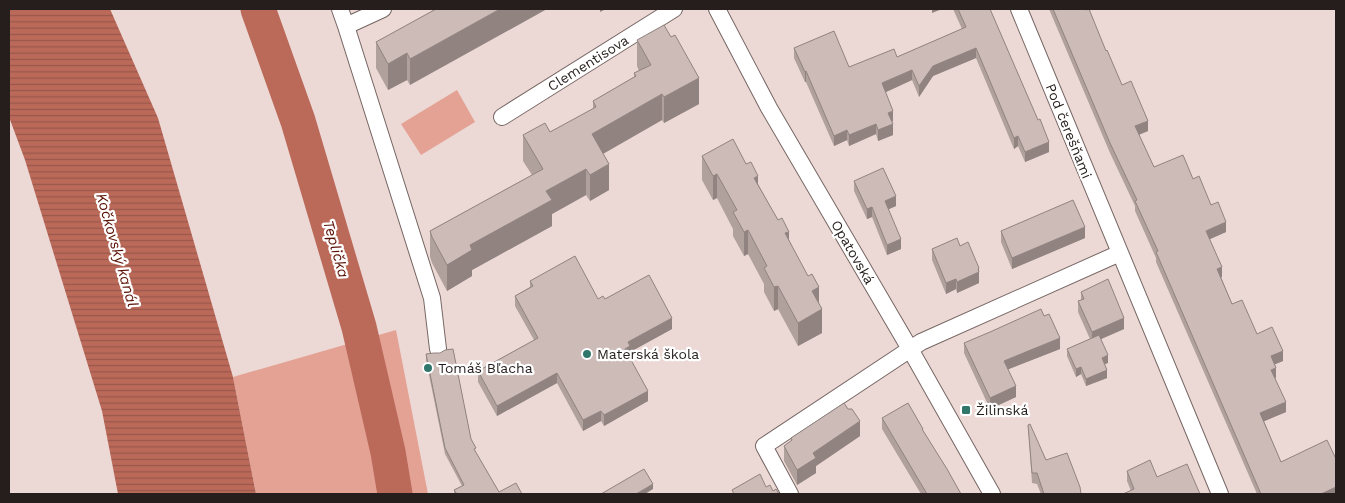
<svg xmlns="http://www.w3.org/2000/svg" width="1345" height="503" font-family="'Work Sans',sans-serif">
	<defs>
		<pattern id="water-rules" width="6" height="5" patternUnits="userSpaceOnUse" patternTransform="scale(1.25)"><rect width="6" height="5" fill="#bb6a5a"/><path d="M0 2.5h6" fill="none" stroke="#98574a"/></pattern>
	</defs>
	<rect width="100%" height="100%" fill="#ecd9d6"/>
	<path fill="#e4a294" d="M 457,90 L 475,122 L 421,155 L 401,124 Z
		M 396,330 L 428,494 L 256,494 L 233,377 Z"/>
	<path fill="url(#water-rules)" d="M 9,9 L 110,9 L 158,118 L 233,377 L 256,494 L 118,494 L 102,411 L 25,160 L 9,117 Z"/>
	<g fill="none" stroke-linecap="round" stroke-linejoin="round">
		<path stroke="#bb6a5a" stroke-width="35" d="M 258,9 L 298,121 L 359,327 L 388,452 L 395,494"/>
		<g stroke="#766663" stroke-width="18">
			<path id="street" d="M 340,9 L 346,26 L 383,9
				M 717,9 L 769,108 L 910,349 L 992,494
				M 1019,9 L 1220,494
				M 346,26 L 432,298 L 438,349
				M 502,117 L 674,9
				M 790,494 L 764,446 L 921,342 L 1120,253"/>
		</g>
		<use href="#street" stroke="#fff" stroke-width="16"/>
	</g>
	<path fill="#b0a19d" d="M 436,9 L 410,85 L 407,80 L 388,90 L 376,68 L 376,42 Z
		M 953,9 L 990,9 L 1049,152 L 1025,162 L 1018,146 L 1014,149 L 976,58 L 933,76 L 919,97 L 912,80 L 885,92 L 893,121 L 892,122 L 893,135 L 878,141 L 876,134 L 849,146 L 847,140 L 834,146 L 806,82 L 805,82 L 794,58 L 794,48 L 849,67 L 897,57 L 962,29 Z
		M 1049,9 L 1085,9 L 1122,85 L 1148,131 L 1139,135 L 1154,167 L 1193,179 L 1211,205 L 1226,232 L 1209,239 L 1222,277 L 1221,277 L 1232,304 L 1257,334 L 1283,361 L 1275,364 L 1276,378 L 1275,378 L 1286,412 L 1264,421 L 1281,462 L 1336,494 L 1257,494 L 1156,262 L 1156,258 L 1135,211 L 1135,206 L 1110,153 Z
		M 637,40 L 699,104 L 664,123 L 662,120 L 603,154 L 609,190 L 590,201 L 586,195 L 552,214 L 552,226 L 472,270 L 472,276 L 447,291 L 432,263 L 430,257 L 430,231 L 532,175 L 523,161 L 523,135 L 550,132 L 593,109 L 593,101 L 634,77 L 634,73 L 639,71 L 637,66 Z
		M 702,156 L 758,184 L 789,240 L 819,303 L 822,333 L 798,346 L 778,309 L 774,311 L 764,292 L 764,284 L 748,254 L 744,256 L 733,236 L 733,229 L 717,198 L 713,200 L 702,180 Z
		M 854,181 L 896,206 L 888,209 L 901,249 L 887,255 L 872,217 L 867,219 L 854,191 Z
		M 1001,231 L 1085,238 L 1012,269 L 1001,242 Z
		M 960,246 L 979,268 L 979,283 L 957,293 L 956,289 L 946,294 L 932,260 L 932,249 Z
		M 530,281 L 598,299 L 605,299 L 672,329 L 630,352 L 630,356 L 629,357 L 648,401 L 604,426 L 601,421 L 583,431 L 557,383 L 497,416 L 478,382 L 478,371 L 534,340 L 515,306 L 515,296 L 530,287 Z
		M 1081,292 L 1124,329 L 1101,339 L 1108,363 L 1105,364 L 1107,378 L 1086,386 L 1081,374 L 1076,377 L 1067,356 L 1067,349 L 1090,339 L 1078,312 L 1078,301 L 1081,300 Z
		M 964,343 L 1060,349 L 1008,369 L 1016,397 L 990,409 L 964,353 Z
		M 426,354 L 471,439 L 476,453 L 499,492 L 522,494 L 454,494 L 454,490 L 462,486 L 445,454 L 426,360 Z
		M 882,418 L 923,432 L 961,494 L 921,494 L 882,429 Z
		M 1028,425 L 1046,460 L 1081,494 L 1041,494 L 1037,484 L 1032,483 Z
		M 860,436 L 816,466 L 816,473 L 797,485 L 784,461 L 784,446 L 791,441 L 791,438 Z
		M 1127,471 L 1157,477 L 1131,491 L 1127,481 Z"/>
	<path fill="#908380" d="M 500,9 L 547,9 L 410,85 L 410,59 Z
		M 600,9 L 606,9 L 600,12 Z
		M 932,9 L 942,9 L 932,13 Z
		M 976,48 L 976,58 L 933,76 L 919,97 L 919,86 L 933,66 Z
		M 407,53 L 407,80 L 388,90 L 388,64 Z
		M 912,70 L 912,80 L 882,94 L 882,83 Z
		M 806,71 L 806,82 L 805,82 L 805,72 Z
		M 699,78 L 699,104 L 664,123 L 664,97 Z
		M 662,94 L 662,120 L 592,160 L 592,134 Z
		M 893,111 L 893,121 L 888,123 L 888,113 Z
		M 1148,121 L 1148,131 L 1135,136 L 1135,126 Z
		M 876,124 L 876,134 L 849,146 L 849,135 Z
		M 893,124 L 893,135 L 878,141 L 878,130 Z
		M 847,130 L 847,140 L 834,146 L 834,136 Z
		M 1018,136 L 1018,146 L 1014,149 L 1014,138 Z
		M 1049,142 L 1049,152 L 1025,162 L 1025,152 Z
		M 609,164 L 609,190 L 590,201 L 590,175 Z
		M 586,169 L 586,195 L 552,214 L 552,226 L 472,270 L 472,276 L 447,291 L 447,265 L 470,245 L 546,191 Z
		M 717,174 L 717,198 L 713,200 L 713,176 Z
		M 758,176 L 758,199 L 754,178 Z
		M 896,196 L 896,206 L 885,211 L 885,201 Z
		M 872,207 L 872,217 L 867,219 L 867,209 Z
		M 1226,222 L 1226,232 L 1206,241 L 1206,231 Z
		M 1085,227 L 1085,238 L 1012,269 L 1012,258 Z
		M 748,230 L 748,254 L 744,256 L 744,232 Z
		M 789,232 L 789,255 L 785,233 Z
		M 901,239 L 901,249 L 887,255 L 887,245 Z
		M 1222,267 L 1222,277 L 1217,279 L 1217,269 Z
		M 979,268 L 979,283 L 957,293 L 957,282 Z
		M 956,279 L 956,289 L 946,294 L 946,283 Z
		M 778,286 L 778,309 L 774,311 L 774,287 Z
		M 819,287 L 819,311 L 812,291 Z
		M 822,309 L 822,333 L 798,346 L 798,323 Z
		M 672,318 L 672,329 L 630,352 L 630,356 L 625,359 L 625,349 L 628,342 Z
		M 1124,318 L 1124,329 L 1092,343 L 1092,332 Z
		M 1060,338 L 1060,349 L 1004,371 L 1004,361 Z
		M 1283,351 L 1283,361 L 1271,366 L 1271,356 Z
		M 1108,355 L 1108,363 L 1102,365 L 1102,358 Z
		M 1081,367 L 1081,374 L 1076,377 L 1076,369 Z
		M 1276,368 L 1276,378 L 1271,380 L 1271,370 Z
		M 1107,370 L 1107,378 L 1086,386 L 1086,379 Z
		M 557,373 L 557,383 L 497,416 L 497,406 Z
		M 1016,386 L 1016,397 L 990,409 L 990,398 Z
		M 648,391 L 648,401 L 604,426 L 604,415 Z
		M 1286,402 L 1286,412 L 1260,423 L 1260,413 Z
		M 601,411 L 601,421 L 583,431 L 583,420 Z
		M 860,421 L 860,436 L 816,466 L 816,473 L 797,485 L 797,470 L 813,453 Z
		M 653,484 L 653,489 L 645,494 L 636,494 Z
		M 1336,487 L 1336,494 L 1321,494 Z"/>
	<path fill="#cdbbb7" stroke="#908380" d="M 436,9 L 500,9 L 410,59 L 407,53 L 388,64 L 376,42 Z
		M 958,9 L 990,9 L 1038,120 L 1040,119 L 1049,142 L 1025,152 L 1018,136 L 1014,138 L 976,48 L 933,66 L 919,86 L 912,70 L 882,83 L 893,111 L 888,113 L 893,124 L 878,130 L 876,124 L 849,135 L 847,130 L 834,136 L 806,71 L 805,72 L 794,48 L 834,31 L 849,67 L 894,49 L 897,57 L 966,27 Z
		M 1053,9 L 1085,9 L 1086,10 L 1089,9 L 1106,51 L 1107,50 L 1122,85 L 1131,81 L 1148,121 L 1135,126 L 1154,167 L 1183,155 L 1193,179 L 1199,176 L 1211,205 L 1218,202 L 1226,222 L 1206,231 L 1222,267 L 1217,269 L 1232,304 L 1242,300 L 1257,334 L 1272,327 L 1283,351 L 1271,356 L 1276,368 L 1271,370 L 1286,402 L 1260,413 L 1281,462 L 1327,440 L 1336,459 L 1336,487 L 1321,494 L 1261,494 L 1156,252 L 1158,251 L 1135,201 L 1137,200 L 1110,143 Z
		M 664,25 L 671,37 L 675,35 L 699,78 L 664,97 L 662,94 L 592,134 L 609,164 L 590,175 L 586,169 L 546,191 L 552,200 L 470,245 L 472,250 L 447,265 L 432,237 L 430,231 L 543,169 L 523,135 L 545,123 L 550,132 L 596,107 L 593,101 L 636,76 L 634,73 L 651,65 L 637,40 Z
		M 733,139 L 746,164 L 751,162 L 758,176 L 754,178 L 778,220 L 782,218 L 789,232 L 785,233 L 808,276 L 812,274 L 819,287 L 812,291 L 822,309 L 798,323 L 778,286 L 774,287 L 764,268 L 767,266 L 748,230 L 744,232 L 733,212 L 737,210 L 717,174 L 713,176 L 702,156 Z
		M 883,168 L 896,196 L 885,201 L 901,239 L 887,245 L 872,207 L 867,209 L 854,181 Z
		M 1073,200 L 1085,227 L 1012,258 L 1001,231 Z
		M 957,238 L 960,246 L 968,242 L 979,268 L 978,269 L 979,272 L 957,282 L 956,279 L 946,283 L 932,249 Z
		M 575,256 L 598,299 L 603,296 L 605,299 L 649,275 L 672,318 L 628,342 L 630,346 L 625,349 L 648,391 L 604,415 L 601,411 L 583,420 L 557,373 L 497,406 L 478,371 L 538,338 L 515,296 L 533,286 L 530,281 Z
		M 1108,279 L 1124,318 L 1092,332 L 1078,301 L 1084,299 L 1081,292 Z
		M 1041,309 L 1044,316 L 1049,314 L 1060,338 L 1004,361 L 1016,386 L 990,398 L 964,343 L 990,332 Z
		M 1099,335 L 1108,355 L 1102,358 L 1107,370 L 1086,379 L 1081,367 L 1076,369 L 1067,349 Z
		M 453,349 L 471,439 L 476,448 L 474,449 L 499,492 L 516,483 L 522,494 L 457,494 L 454,490 L 464,485 L 445,448 L 426,354 L 434,353 L 440,353 L 445,350 Z
		M 844,403 L 848,409 L 852,409 L 860,421 L 813,453 L 816,458 L 797,470 L 784,446 L 792,440 L 791,438 Z
		M 908,403 L 923,429 L 922,429 L 947,469 L 961,494 L 927,494 L 882,418 Z
		M 1030,424 L 1046,460 L 1067,453 L 1080,487 L 1081,494 L 1044,494 L 1037,473 L 1032,473 L 1028,425 Z
		M 1150,460 L 1157,477 L 1187,464 L 1200,494 L 1123,494 L 1134,489 L 1127,471 Z
		M 644,469 L 653,484 L 636,494 L 601,494 Z
		M 760,474 L 766,487 L 770,485 L 773,491 L 776,489 L 779,494 L 734,494 L 732,490 Z"/>
	<g fill="#30766b" stroke="#fff" stroke-width="2">
		<circle cx="587" cy="354" r="5"/>
		<circle cx="428" cy="368" r="5"/>
		<rect x="961" y="405" width="10" height="10" rx="2.5"/>
	</g>
	<g text-anchor="middle" stroke-width="4.5" stroke-linejoin="round" paint-order="stroke">
		<g font-size="14" fill="#251e1d" stroke="#fff">
			<text transform="translate(588 63) rotate(-32)" y="5">Clementisova</text>
			<text transform="translate(1069 131) rotate(68)" y="5">Pod čerešňami</text>
			<text transform="translate(853 252) rotate(60)" y="5">Opatovská</text>
		</g>
		<g font-size="14" fill="#251e1d" stroke="#fff" text-anchor="start">
			<text x="597" y="359">Materská škola</text>
			<text x="438" y="373">Tomáš Bľacha</text>
			<text x="976" y="415">Žilinská</text>
		</g>
		<g font-size="15" font-style="italic" fill="#5b1005" stroke="#fff">
			<text transform="translate(336 249) rotate(74)" y="5">Teplička</text>
			<text transform="translate(117 250) rotate(74)" y="5">Kočkovský kanál</text>
		</g>
	</g>
	<rect width="1345" height="503" fill="none" stroke="#251e1d" stroke-width="20"/>
</svg>
